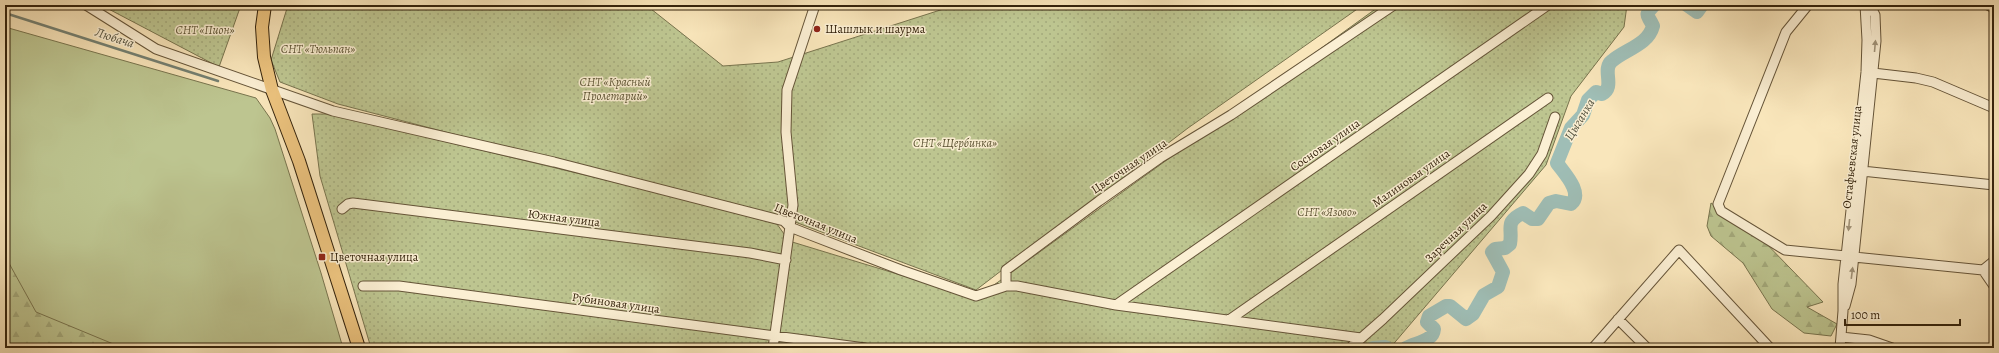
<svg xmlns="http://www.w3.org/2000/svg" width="1999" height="353" font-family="Alegreya,serif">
	<defs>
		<pattern id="forest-firs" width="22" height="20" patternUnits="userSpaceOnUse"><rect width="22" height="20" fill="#bdc590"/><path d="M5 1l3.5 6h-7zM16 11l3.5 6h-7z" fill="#a3a97b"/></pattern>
		<pattern id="garden-dots" width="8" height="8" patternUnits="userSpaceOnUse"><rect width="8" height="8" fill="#bdc590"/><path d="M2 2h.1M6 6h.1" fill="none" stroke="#a3a97b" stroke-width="1.8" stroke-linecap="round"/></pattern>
	</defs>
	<rect width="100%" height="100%" fill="#f9e6bb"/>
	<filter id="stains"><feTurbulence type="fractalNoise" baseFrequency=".005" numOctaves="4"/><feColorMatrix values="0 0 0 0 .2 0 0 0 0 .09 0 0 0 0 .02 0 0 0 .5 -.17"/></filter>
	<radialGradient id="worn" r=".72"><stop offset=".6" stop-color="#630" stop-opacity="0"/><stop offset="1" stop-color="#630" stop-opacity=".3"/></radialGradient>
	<path fill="#bdc590" stroke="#78744e" d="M 5,27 L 256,98 L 270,118 L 275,129 L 321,273 L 343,348 L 5,348 Z"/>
	<path fill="url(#forest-firs)" stroke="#78744e" d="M 1711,203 L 1756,233 L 1823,302 L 1807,307 L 1837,324 L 1831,336 L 1804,333 L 1772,309 L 1743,263 L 1711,236 L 1707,226 Z
		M 5,256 L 36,312 L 123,348 L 5,348 Z"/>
	<path fill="url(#garden-dots)" stroke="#78744e" d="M 101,5 L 241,5 L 219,67 Z
		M 288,5 L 646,5 L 723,66 L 778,62 L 956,5 L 1363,5 L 1188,128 L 976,290 L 779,216 L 553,160 L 338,104 L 280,82 L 271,60 Z
		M 1381,5 L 1627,5 L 1624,27 L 1571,96 L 1546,165 L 1390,348 L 371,348 L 320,176 L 312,114 L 331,114 L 639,188 L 777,224 L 789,241 L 976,298 Z"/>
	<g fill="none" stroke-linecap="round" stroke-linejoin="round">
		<path stroke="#748072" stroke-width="2.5" d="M 5,13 L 218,81"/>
		<path stroke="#9fbeb6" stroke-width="14" d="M 1687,5 L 1697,12 L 1702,5
			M 1373,348 L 1385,347 L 1387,348
			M 1406,348 C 1416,342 1433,342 1434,329 L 1427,322 L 1429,316 L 1446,306 L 1450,306 L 1466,319 L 1473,314 L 1484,295 L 1498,287 L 1503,272 L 1492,252 L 1495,249 L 1505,248 L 1510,244 C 1513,228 1504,222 1523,213 L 1532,219 L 1538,219 L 1549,203 L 1556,201 L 1571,204 C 1584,193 1563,172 1557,163 L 1571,128 L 1583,115 L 1588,100 L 1596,92 L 1602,94 C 1616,87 1601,69 1612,61 C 1626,49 1648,45 1653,26 C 1648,14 1643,17 1654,5"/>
		<g stroke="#655438" stroke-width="11">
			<path id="minor" d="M 86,5 L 156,49 L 333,111 L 554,162 L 784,221 L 790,227 L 800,231 L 901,270 L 976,296 L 1006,286 L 1017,286 L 1116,305 L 1361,338
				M 1808,5 L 1786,32 L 1718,204 L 1721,211 L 1785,250 L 1846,256
				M 1988,5 L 1994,8
				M 1873,73 L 1916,78 L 1933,82 L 1994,108
				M 1862,171 L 1994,185
				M 342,209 L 348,204 L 353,203 L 750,253 L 786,260
				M 1854,257 L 1983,270 L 1994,261
				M 1983,270 L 1994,286
				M 363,286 L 399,286 L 865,348
				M 1006,286 L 1006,270 L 1099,201 L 1160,158 L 1231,115 L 1394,5
				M 1116,305 L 1548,5
				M 1845,306 L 1851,284 L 1876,41 L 1875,15 L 1870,5
				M 1618,319 L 1647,348
				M 1229,320 L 1548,98
				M 1841,337 L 1869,340 L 1892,348
				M 773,348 L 793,205 L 786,132 L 787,90 L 815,5
				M 1350,348 L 1383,319 L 1491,216 L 1529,174 L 1542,154 L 1555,117
				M 1593,348 L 1679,250 L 1770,348
				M 1840,348 L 1843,311 L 1843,284 L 1866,72 L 1867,40 L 1865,5"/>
		</g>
		<g stroke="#34230c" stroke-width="14">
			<path id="major" d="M 265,5 L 262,27 L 264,57 L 272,90 L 299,161 L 359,348"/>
		</g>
		<use href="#minor" stroke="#fbefd3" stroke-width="9"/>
		<use href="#major" stroke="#ecc37e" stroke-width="12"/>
	</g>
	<defs><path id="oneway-solid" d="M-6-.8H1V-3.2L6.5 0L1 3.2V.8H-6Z"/></defs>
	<g fill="#a19379">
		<use href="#oneway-solid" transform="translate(1875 46) rotate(-85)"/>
		<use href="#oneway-solid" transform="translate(1849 225) rotate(96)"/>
		<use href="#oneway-solid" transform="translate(1852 273) rotate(-83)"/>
	</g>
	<g fill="#8f2418" stroke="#fbefd3" stroke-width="1.5">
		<circle cx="817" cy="29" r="4"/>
		<rect x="318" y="253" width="8" height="8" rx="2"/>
	</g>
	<g text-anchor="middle" stroke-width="3" stroke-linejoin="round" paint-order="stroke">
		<g font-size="12" fill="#34230c" stroke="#fbefd3" text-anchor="start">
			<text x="825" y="33">Шашлык и шаурма</text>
			<text x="330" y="261">Цветочная улица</text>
		</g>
		<g font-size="12" font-style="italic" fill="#5d5434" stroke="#fbefd3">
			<text x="205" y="34">СНТ «Пион»</text>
			<text x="318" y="53">СНТ «Тюльпан»</text>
			<text x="615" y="86">СНТ «Красный<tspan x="615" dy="14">Пролетарий»</tspan></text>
			<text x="955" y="147">СНТ «Щербинка»</text>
			<text x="1327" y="216">СНТ «Язово»</text>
		</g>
		<g font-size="12" fill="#34230c" stroke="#fbefd3">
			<text transform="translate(1325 145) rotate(-35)" y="4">Сосновая улица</text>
			<text transform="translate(1852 157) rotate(-84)" y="4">Остафьевская улица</text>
			<text transform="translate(1129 166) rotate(-34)" y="4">Цветочная улица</text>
			<text transform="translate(1411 178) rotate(-35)" y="4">Малиновая улица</text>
			<text transform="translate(564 218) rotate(7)" y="4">Южная улица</text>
			<text transform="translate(816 223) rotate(22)" y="4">Цветочная улица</text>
			<text transform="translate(1456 232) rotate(-44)" y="4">Заречная улица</text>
			<text transform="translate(616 303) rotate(8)" y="4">Рубиновая улица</text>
		</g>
		<g font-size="13" font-style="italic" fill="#54523f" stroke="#fbefd3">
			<text transform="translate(115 37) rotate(18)" y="5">Любача</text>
			<text transform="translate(1579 119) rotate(-59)" y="5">Цыганка</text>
		</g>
	</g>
	<rect width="1999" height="353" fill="none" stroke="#f9e6bb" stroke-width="20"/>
	<rect x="6" y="6" width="1987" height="341" fill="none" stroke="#34230c" stroke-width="2"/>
	<rect x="10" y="10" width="1979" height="333" fill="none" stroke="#34230c"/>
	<path d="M1845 319v6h115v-6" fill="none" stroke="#34230c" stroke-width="2"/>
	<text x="1851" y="319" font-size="12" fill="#34230c" stroke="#fbefd3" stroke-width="3" paint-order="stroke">100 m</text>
	<rect width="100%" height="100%" filter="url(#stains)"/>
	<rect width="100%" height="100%" fill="url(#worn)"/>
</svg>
